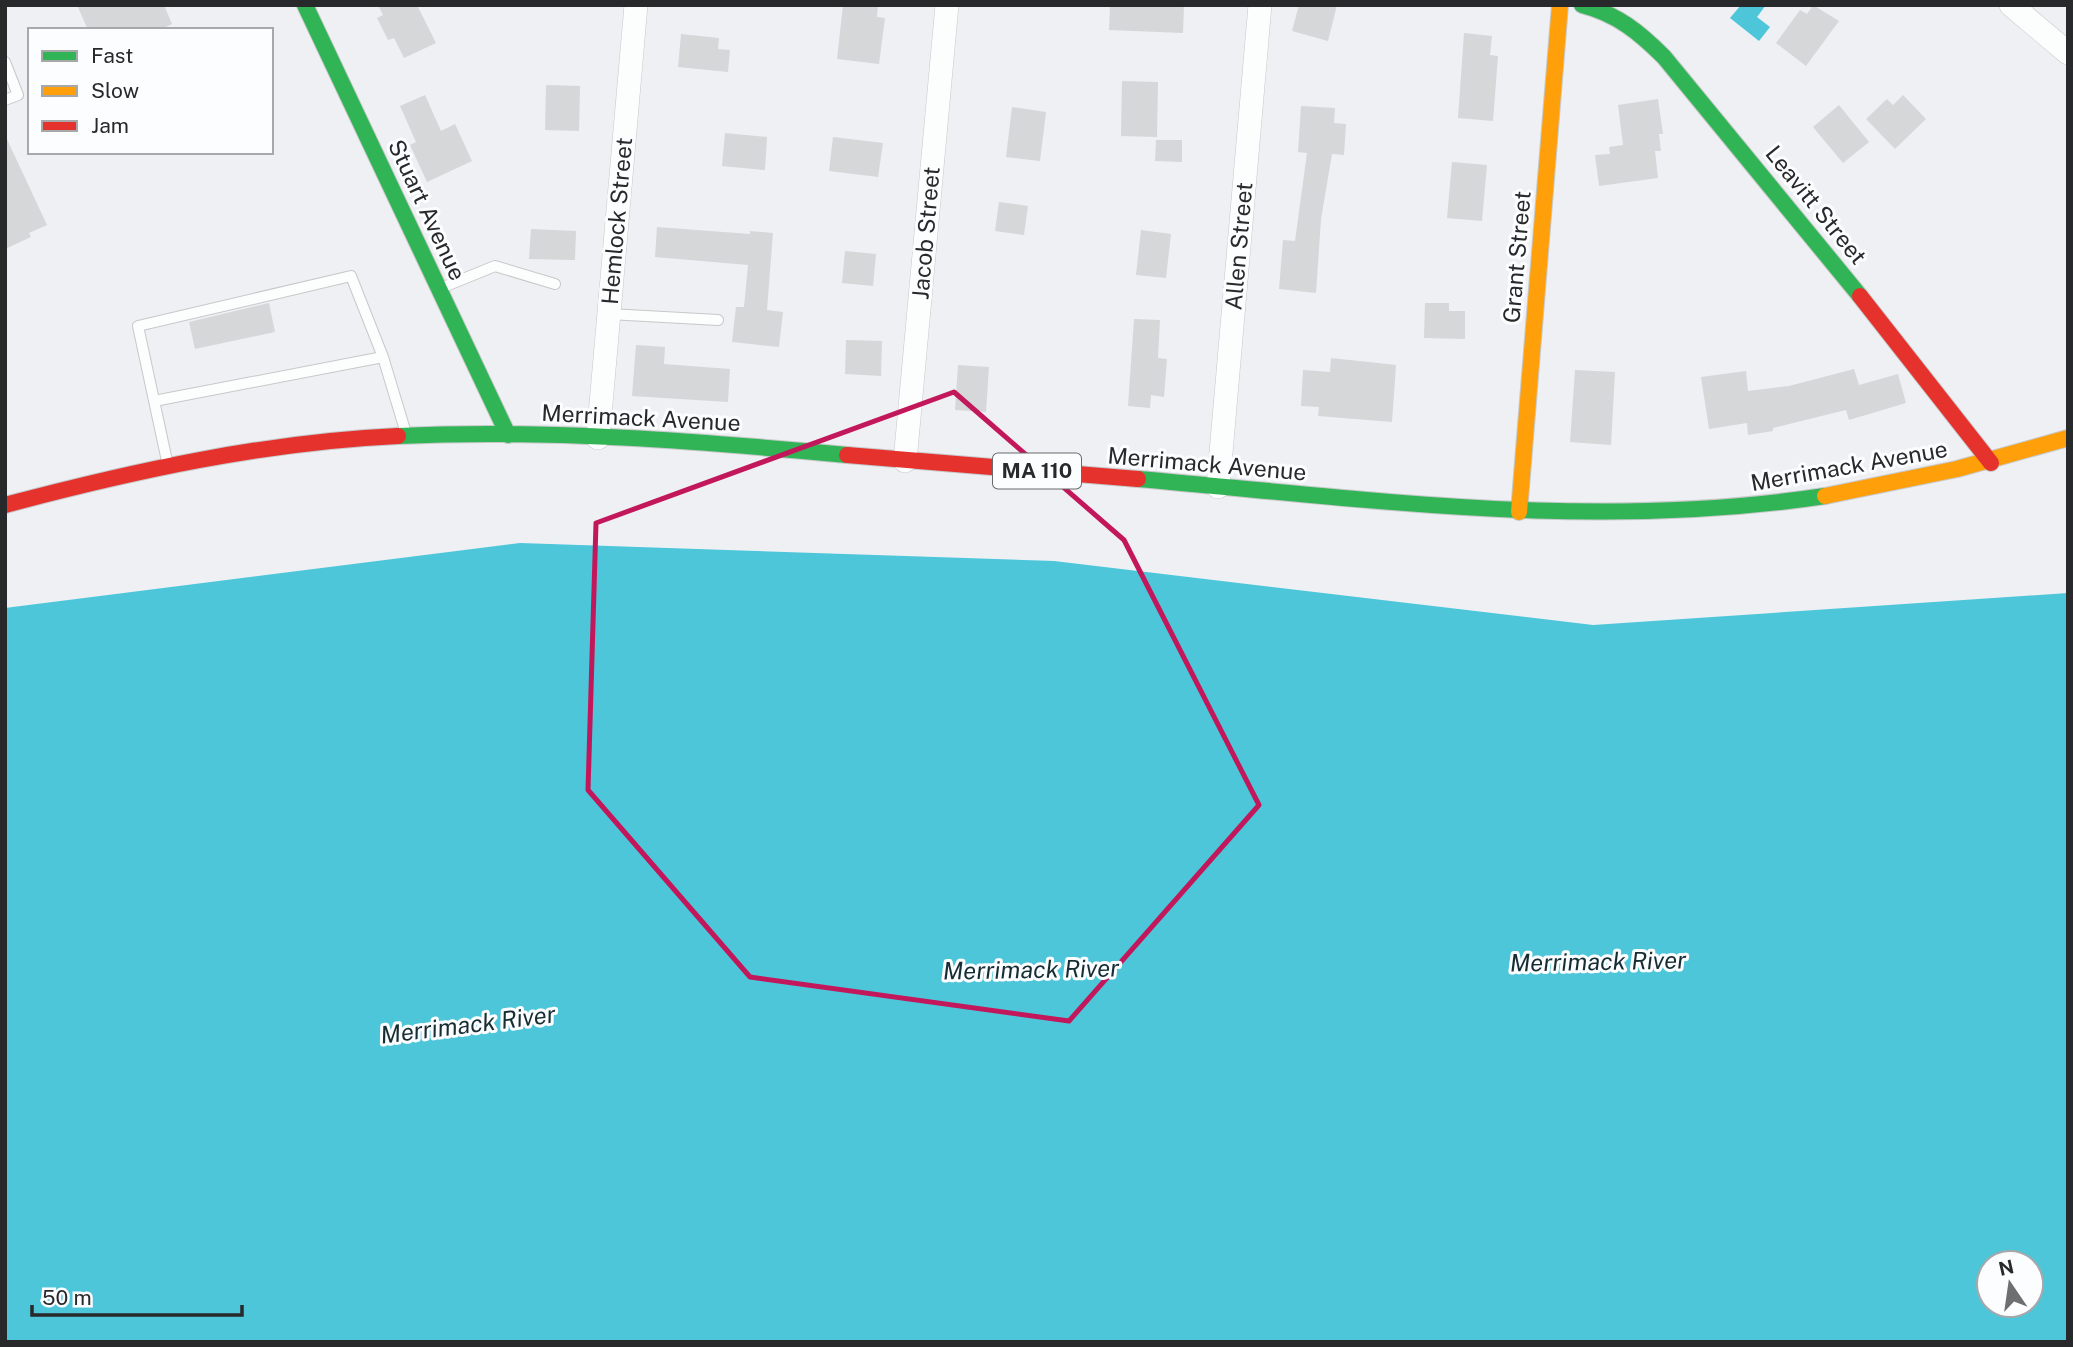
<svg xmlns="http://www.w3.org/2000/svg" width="2073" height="1347" font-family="'Public Sans',sans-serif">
	<rect width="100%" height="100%" fill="#eef0f3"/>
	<path fill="#4dc6da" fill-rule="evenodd" d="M 1741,5 L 1766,5 L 1757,17 L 1770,27 L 1759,41 L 1730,18 Z
		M 520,543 L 1054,561 L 1593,625 L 2068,593 L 2068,1342 L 5,1342 L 5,608 ZM 1989,1263 L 2031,1263 L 2031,1305 L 1989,1305 Z"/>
	<path fill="#d5d7d9" d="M 77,5 L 164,5 L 172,24 L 159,30 L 88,30 Z
		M 378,5 L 417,5 L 436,43 L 404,58 L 394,38 L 388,40 L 377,18 L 383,15 Z
		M 843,5 L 878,5 L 877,17 L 885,18 L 879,64 L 837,59 Z
		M 1184,5 L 1183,33 L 1109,30 L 1110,6 Z
		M 1299,5 L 1337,5 L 1328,41 L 1292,31 Z
		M 1813,5 L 1839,21 L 1806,66 L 1776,43 L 1800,10 L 1807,14 Z
		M 1464,33 L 1492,36 L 1490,55 L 1498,56 L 1493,121 L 1458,118 Z
		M 681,34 L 719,38 L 718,49 L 730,50 L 728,72 L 678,67 Z
		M 1122,81 L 1158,82 L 1157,137 L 1121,136 Z
		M 546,85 L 580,86 L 579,131 L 545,130 Z
		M 425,95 L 441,131 L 455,124 L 472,161 L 427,182 L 410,145 L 416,142 L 400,106 Z
		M 1903,95 L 1926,119 L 1895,149 L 1866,119 L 1887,99 L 1893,105 Z
		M 1658,99 L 1663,134 L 1659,134 L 1661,151 L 1655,151 L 1658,178 L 1599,186 L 1595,155 L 1610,154 L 1609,147 L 1623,145 L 1618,105 Z
		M 1839,105 L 1869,142 L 1843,163 L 1813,127 Z
		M 1301,106 L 1335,108 L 1334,123 L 1346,124 L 1344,155 L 1332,154 L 1321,219 L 1316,293 L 1279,289 L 1283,240 L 1295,241 L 1307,153 L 1298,152 Z
		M 1012,107 L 1046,112 L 1040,161 L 1006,157 Z
		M 725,133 L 767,137 L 765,170 L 722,166 Z
		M 5,135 L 47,225 L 29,233 L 31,237 L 5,249 Z
		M 833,137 L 883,143 L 878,177 L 829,171 Z
		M 1156,140 L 1182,140 L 1182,162 L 1155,161 Z
		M 1452,162 L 1487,165 L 1482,221 L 1447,218 Z
		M 999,202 L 1028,206 L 1024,235 L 995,231 Z
		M 657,227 L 750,234 L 750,231 L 773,233 L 767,310 L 783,312 L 779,347 L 732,342 L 736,307 L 744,307 L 748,265 L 655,257 Z
		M 531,229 L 576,231 L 575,260 L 529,259 Z
		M 1141,230 L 1171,234 L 1166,278 L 1136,275 Z
		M 845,251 L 876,254 L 873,286 L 842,283 Z
		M 269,303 L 275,332 L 195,349 L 189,322 Z
		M 1425,303 L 1449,303 L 1449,311 L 1465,311 L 1465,339 L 1424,338 Z
		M 1134,319 L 1160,320 L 1158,358 L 1167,359 L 1164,397 L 1151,395 L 1150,408 L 1128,406 Z
		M 846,340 L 882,341 L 881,376 L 845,374 Z
		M 636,345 L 665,347 L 664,364 L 730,369 L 728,402 L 632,396 Z
		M 1331,358 L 1396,365 L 1392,422 L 1318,416 L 1319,407 L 1301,406 L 1303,370 L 1330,372 Z
		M 958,365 L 989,367 L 986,412 L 955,410 Z
		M 1854,369 L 1859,385 L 1898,374 L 1906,403 L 1849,420 L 1846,410 L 1773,428 L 1773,431 L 1748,435 L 1747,423 L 1709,429 L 1701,377 L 1746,371 L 1748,391 L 1789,386 Z
		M 1575,370 L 1615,372 L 1611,445 L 1570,442 Z"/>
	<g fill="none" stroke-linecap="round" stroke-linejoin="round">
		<g stroke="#c7c8ca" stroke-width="12">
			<path id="lane" d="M 5,62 L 18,95 L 5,100
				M 441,288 L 495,266 L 555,284
				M 609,314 L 718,320
				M 154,401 L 383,357
				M 167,461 L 138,326 L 351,276 L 383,357 L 405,430"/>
		</g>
		<g stroke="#c7c8ca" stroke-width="24">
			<path id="street" d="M 2011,5 L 2068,53
				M 598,438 L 636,5
				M 905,461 L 947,5
				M 1218,487 L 1260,5"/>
		</g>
		<g stroke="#c7c8ca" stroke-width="18">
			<path id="fast" d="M 305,5 L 508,435
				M 1582,5 C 1617,14 1639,32 1664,57 L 1860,296
				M 398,436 C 548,429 698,441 847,455
				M 1138,479 C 1370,499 1592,531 1825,496"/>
		</g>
		<g stroke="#c7c8ca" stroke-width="18">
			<path id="slow" d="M 1825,496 L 1957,469 L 2068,438
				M 1519,512 L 1560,5"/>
		</g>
		<g stroke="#c7c8ca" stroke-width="18">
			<path id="jam" d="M 1860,296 L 1991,463
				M 847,455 L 1138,479
				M 5,505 C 133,471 265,442 398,436"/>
		</g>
		<use href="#lane" stroke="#fcfdfd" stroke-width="10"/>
		<use href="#street" stroke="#fcfdfd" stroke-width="23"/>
		<use href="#fast" stroke="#30b455" stroke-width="16"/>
		<use href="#slow" stroke="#ff9f0a" stroke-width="16"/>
		<use href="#jam" stroke="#e5322d" stroke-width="16"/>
	</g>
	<path fill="none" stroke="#c2185b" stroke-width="5" stroke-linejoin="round" d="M 954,392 L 1124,540 L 1259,805 L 1069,1021 L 750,977 L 588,790 L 596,523 Z"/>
	<g text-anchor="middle" stroke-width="6" stroke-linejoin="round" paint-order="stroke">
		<rect fill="#fcfdff" stroke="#67696a" stroke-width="2" x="993" y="453.5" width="88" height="35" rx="5"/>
		<g font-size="21" font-weight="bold" fill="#27292a">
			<text x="1037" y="478">MA 110</text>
		</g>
		<g font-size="23" fill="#27292a" stroke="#fcfdff">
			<text transform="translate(1816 205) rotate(51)" y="8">Leavitt Street</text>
			<text transform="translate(427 210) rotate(65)" y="8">Stuart Avenue</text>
			<text transform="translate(617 221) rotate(-85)" y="8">Hemlock Street</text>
			<text transform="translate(926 233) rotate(-85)" y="8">Jacob Street</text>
			<text transform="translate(1239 246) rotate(-85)" y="8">Allen Street</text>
			<text transform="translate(1517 257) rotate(-85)" y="8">Grant Street</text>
			<text transform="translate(641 418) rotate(3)" y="8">Merrimack Avenue</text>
			<text transform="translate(1207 464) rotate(5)" y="8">Merrimack Avenue</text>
			<text transform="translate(1849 466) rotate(-10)" y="8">Merrimack Avenue</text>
		</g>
		<g font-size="24" font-style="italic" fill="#162d33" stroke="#fcfdff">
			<text transform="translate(1598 962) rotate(-1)" y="8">Merrimack River</text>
			<text transform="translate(1031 970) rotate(-1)" y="8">Merrimack River</text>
			<text transform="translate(468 1025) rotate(-7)" y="8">Merrimack River</text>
		</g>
	</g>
	<rect width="2073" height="1347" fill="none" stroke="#27292a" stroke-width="14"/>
	<rect x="28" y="28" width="245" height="126" fill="#fcfdff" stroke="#a7a8aa" stroke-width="2"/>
	<rect x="42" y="51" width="35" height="10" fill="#30b455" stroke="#a7a8aa" stroke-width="2"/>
	<text x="91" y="63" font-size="21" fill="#27292a">Fast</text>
	<rect x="42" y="86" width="35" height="10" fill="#ff9f0a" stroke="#a7a8aa" stroke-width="2"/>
	<text x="91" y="98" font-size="21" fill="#27292a">Slow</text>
	<rect x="42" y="121" width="35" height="10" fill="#e5322d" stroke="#a7a8aa" stroke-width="2"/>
	<text x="91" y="133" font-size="21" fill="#27292a">Jam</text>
	<g transform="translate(2010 1284) rotate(347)"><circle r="33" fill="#fcfdff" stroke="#a7a8aa" stroke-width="2"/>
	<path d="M0-5L12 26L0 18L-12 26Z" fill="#6d6f70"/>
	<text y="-10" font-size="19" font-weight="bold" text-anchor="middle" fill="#27292a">N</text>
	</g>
	<path d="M32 1305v10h210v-10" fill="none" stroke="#27292a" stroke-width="3.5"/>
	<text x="42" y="1305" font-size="21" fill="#27292a" stroke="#fcfdff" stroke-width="5" paint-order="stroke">50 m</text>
</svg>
